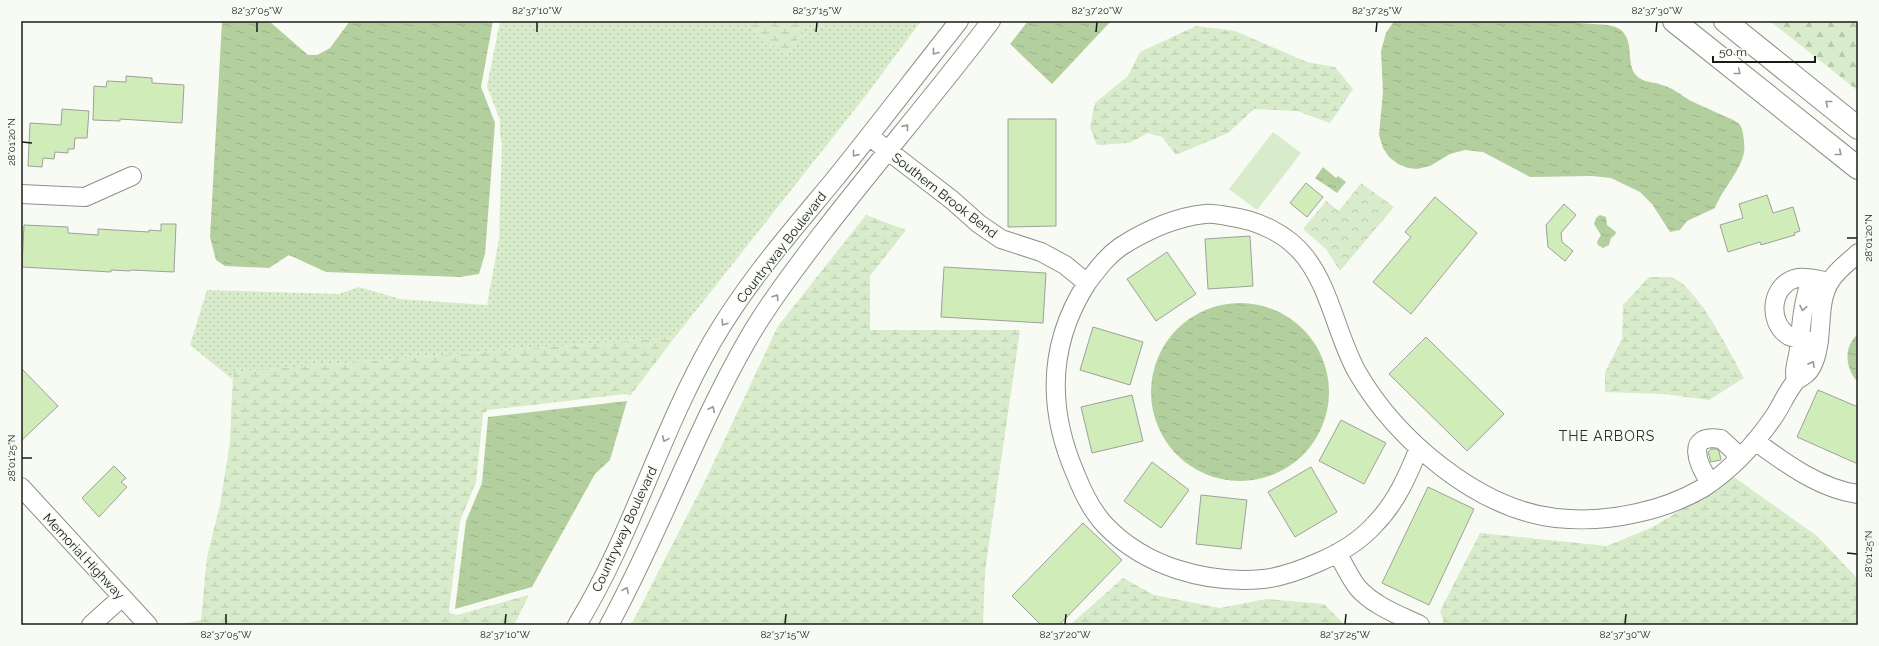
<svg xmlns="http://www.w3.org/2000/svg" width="1879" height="646" font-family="Raleway,sans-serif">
	<defs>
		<pattern id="grass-dots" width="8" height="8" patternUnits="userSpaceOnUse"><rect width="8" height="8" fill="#d8ebca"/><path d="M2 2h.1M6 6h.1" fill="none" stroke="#b9c9ad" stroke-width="1.8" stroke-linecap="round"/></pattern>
		<pattern id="forest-firs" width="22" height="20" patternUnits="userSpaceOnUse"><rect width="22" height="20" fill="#d8ebca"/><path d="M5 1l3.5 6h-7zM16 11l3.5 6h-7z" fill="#b9c9ad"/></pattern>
		<pattern id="wetland-marsh" width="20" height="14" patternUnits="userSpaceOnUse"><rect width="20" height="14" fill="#d8ebca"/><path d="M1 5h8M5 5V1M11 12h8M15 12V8" fill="none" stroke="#b9c9ad"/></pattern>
		<pattern id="park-crowns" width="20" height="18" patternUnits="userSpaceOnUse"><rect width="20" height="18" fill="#d8ebca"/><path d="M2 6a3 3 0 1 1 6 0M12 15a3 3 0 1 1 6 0" fill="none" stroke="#b9c9ad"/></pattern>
		<pattern id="water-ripples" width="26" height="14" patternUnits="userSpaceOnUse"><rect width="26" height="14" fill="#b3cf9e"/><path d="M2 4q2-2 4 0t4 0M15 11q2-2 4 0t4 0" fill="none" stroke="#99b187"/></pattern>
	</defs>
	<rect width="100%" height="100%" fill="#f7fbf4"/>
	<path fill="url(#grass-dots)" d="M 500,21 L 741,21 L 787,55 L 811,21 L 921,21 L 867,94 L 675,337 L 233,372 L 232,379 L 190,345 L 207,290 L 339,294 L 359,287 L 400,299 L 487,305 L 499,239 L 502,143 L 500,136 L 500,120 L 487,86 Z"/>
	<path fill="url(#forest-firs)" d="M 1770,21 L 1858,21 L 1858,91 Z"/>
	<path fill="url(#wetland-marsh)" d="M 741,21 L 811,21 L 787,55 Z
		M 1196,26 L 1235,31 L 1307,62 L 1335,67 L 1353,89 L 1330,123 L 1297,111 L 1254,109 L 1228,133 L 1176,155 L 1162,137 L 1148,133 L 1129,143 L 1097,145 L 1090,128 L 1095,103 L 1128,76 L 1140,52 Z
		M 866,215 L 906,230 L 870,276 L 870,330 L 1020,330 L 985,571 L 983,625 L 631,625 L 703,485 L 778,326 Z
		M 1649,277 C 1656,278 1667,276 1673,278 C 1697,286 1732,356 1744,378 L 1709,400 L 1664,394 L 1605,392 L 1605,372 L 1622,339 L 1623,305 Z
		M 675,337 L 630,396 L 626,394 L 488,410 L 483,414 L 476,482 L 460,521 L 449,610 L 451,614 L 457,615 L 529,595 L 514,625 L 179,625 L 201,620 L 207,557 L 220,505 L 230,442 L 233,372 Z
		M 1734,477 L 1817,536 L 1858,579 L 1858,625 L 1444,625 L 1440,611 L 1480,533 L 1607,546 L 1653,527 Z
		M 1123,578 L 1154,595 L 1220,608 L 1266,599 L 1324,604 L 1345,625 L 1070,625 Z"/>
	<path fill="url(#park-crowns)" d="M 1361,183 L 1394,207 L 1340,271 L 1326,249 L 1303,229 L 1326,201 L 1339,211 Z"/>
	<path fill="#d8ebca" d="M 1273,132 L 1301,153 L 1257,210 L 1229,189 Z"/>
	<path fill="url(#water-ripples)" d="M 222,21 L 269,21 L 308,55 L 317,55 L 330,48 L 350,21 L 493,21 L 481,87 L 495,123 L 485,254 L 479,274 L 460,277 L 326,272 L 289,255 L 269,268 L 225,266 L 216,260 L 210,237 Z
		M 1028,21 L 1111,21 L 1052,84 L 1010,44 Z
		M 1394,21 L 1569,21 C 1583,26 1613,21 1622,31 C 1636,44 1623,69 1641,79 C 1648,83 1655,82 1662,85 C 1673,88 1681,95 1691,101 C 1702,106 1713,111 1724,116 C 1729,118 1737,121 1740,125 C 1743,129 1744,138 1744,143 C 1748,164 1722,188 1715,208 L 1687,221 L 1680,230 L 1670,232 L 1652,204 L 1640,192 L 1611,178 L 1592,176 L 1530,177 L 1483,152 L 1465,150 L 1450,154 L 1430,166 L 1417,169 L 1408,168 L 1398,164 L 1389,157 L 1383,148 L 1379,135 L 1383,92 L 1381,51 L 1386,33 Z
		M 1323,167 L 1336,178 L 1338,176 L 1346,182 L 1337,193 L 1315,178 Z
		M 1600,215 L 1606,217 L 1607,225 L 1616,232 L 1615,235 L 1611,238 L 1609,245 L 1603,248 L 1598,245 L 1597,242 L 1601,235 L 1594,224 L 1596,218 Z
		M1151 392a89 89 0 1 1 178 0a89 89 0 1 1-178 0Z
		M 1858,334 L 1858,382 C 1845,369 1843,346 1858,334 Z
		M 627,401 L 610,460 L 595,474 L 532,587 L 455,609 L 466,521 L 482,483 L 488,417 Z"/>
	<path fill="#cfecb9" stroke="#9da19b" d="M 126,76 L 152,78 L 152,83 L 184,85 L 182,123 L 120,119 L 120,121 L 93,120 L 94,86 L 106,87 L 107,81 L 126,82 Z
		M 62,109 L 89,111 L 87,138 L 75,138 L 74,149 L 68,149 L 68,153 L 55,152 L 54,159 L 43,158 L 42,167 L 28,166 L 30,123 L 61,125 Z
		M 1008,119 L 1056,119 L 1056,226 L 1008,227 Z
		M 1306,183 L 1323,197 L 1307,217 L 1290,203 Z
		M 1767,195 L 1773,213 L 1793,207 L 1800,231 L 1794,233 L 1795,235 L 1761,245 L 1760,242 L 1728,252 L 1720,225 L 1743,218 L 1739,204 Z
		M 1435,197 L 1477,233 L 1411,314 L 1373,282 L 1411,237 L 1405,232 Z
		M 1564,204 L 1576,215 L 1561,233 L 1562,242 L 1573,251 L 1565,261 L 1548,247 L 1546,225 Z
		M 161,224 L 176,224 L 174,272 L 131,270 L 130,271 L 111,270 L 111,272 L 22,267 L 24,225 L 68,227 L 68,233 L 98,235 L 98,229 L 149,232 L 149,230 L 161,231 Z
		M 1250,236 L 1253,286 L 1208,289 L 1205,239 Z
		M 1167,252 L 1196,294 L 1156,321 L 1127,279 Z
		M 944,267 L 1046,273 L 1043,323 L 941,317 Z
		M 1093,327 L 1143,342 L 1130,385 L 1080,370 Z
		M 1426,337 L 1504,414 L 1467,451 L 1389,374 Z
		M 21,368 L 58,406 L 21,441 Z
		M 1818,390 L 1858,407 L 1858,464 L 1797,437 Z
		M 1132,395 L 1143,441 L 1092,453 L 1081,407 Z
		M 1341,420 L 1386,443 L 1364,484 L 1319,461 Z
		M 1711,449 L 1717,449 L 1719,451 L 1721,460 L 1711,462 L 1708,452 Z
		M 1152,462 L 1189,490 L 1161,528 L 1124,501 Z
		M 114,466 L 126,478 L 121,482 L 127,487 L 99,517 L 82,498 Z
		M 1311,467 L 1337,512 L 1295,537 L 1268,492 Z
		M 1428,487 L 1474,509 L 1429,605 L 1382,583 Z
		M 1201,495 L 1247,500 L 1241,549 L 1196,544 Z
		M 1083,523 L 1122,560 L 1059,625 L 1041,625 L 1012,596 Z"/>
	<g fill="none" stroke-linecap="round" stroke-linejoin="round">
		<g stroke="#8d918a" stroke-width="20">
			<path id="minor" d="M 869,136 L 952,200 L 979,224 L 1001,239 L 1041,252 L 1065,265 L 1087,283 C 1097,270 1106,257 1120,247 C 1145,231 1176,217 1205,214 C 1212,213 1220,215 1227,216 C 1257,220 1287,233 1306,258 C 1331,291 1337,336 1357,372 C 1396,439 1477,509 1556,518 C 1584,521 1611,519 1637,513 C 1661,508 1682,500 1703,488 C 1731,470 1756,443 1775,415 C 1782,404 1787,392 1795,382 C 1800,376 1797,381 1803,376 C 1809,373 1813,365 1815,359 C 1824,334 1816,302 1831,280 C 1838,269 1849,262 1858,253
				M 21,194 L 85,197 L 132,176
				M 1087,283 C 1048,344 1047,409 1076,475 C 1083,493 1092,511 1105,525 C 1145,567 1207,584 1263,579 C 1282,577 1301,570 1319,562 C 1340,553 1360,541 1375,524 C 1396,503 1408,475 1419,448
				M 1819,342 C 1810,341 1797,340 1789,336 C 1766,322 1771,283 1798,278 C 1808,277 1819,280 1829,282
				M 1796,380 C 1793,370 1798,359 1799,349 C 1801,325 1803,302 1811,279
				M 1755,441 C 1785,463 1820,489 1858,494
				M 1710,482 C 1698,465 1684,433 1721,439 L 1734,451 L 1737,459
				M 21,487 L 148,625
				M 1337,553 C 1344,564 1350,578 1358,588 C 1374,606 1399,615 1420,625
				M 91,625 L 122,597
				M 577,625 C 632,535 660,433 712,342 C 746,283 791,232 834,180 C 876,128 917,74 959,21
				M 609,625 C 660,532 695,431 748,339 C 769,303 795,269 820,236 C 876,163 936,94 991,21"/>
		</g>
		<g stroke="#8d918a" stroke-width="24">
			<path id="major" d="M 1674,21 L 1858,168
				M 1725,21 L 1858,128"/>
		</g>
		<use href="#minor" stroke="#fff" stroke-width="18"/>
		<use href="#major" stroke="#fff" stroke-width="22"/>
	</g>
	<defs><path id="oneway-chevron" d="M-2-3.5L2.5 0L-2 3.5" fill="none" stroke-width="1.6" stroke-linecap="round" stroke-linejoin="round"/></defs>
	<g stroke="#989897">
		<use href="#oneway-chevron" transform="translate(935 52) rotate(128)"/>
		<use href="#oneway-chevron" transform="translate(1738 72) rotate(39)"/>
		<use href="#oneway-chevron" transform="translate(1828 103) rotate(-141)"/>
		<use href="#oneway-chevron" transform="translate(906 127) rotate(-51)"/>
		<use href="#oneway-chevron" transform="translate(1839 153) rotate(39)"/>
		<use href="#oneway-chevron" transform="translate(855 154) rotate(129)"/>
		<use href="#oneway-chevron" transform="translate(776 297) rotate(-57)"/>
		<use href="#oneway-chevron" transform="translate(1803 308) rotate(101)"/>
		<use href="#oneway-chevron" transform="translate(724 323) rotate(123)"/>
		<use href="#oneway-chevron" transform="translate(1812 364) rotate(-61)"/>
		<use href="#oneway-chevron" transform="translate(712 409) rotate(-63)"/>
		<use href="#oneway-chevron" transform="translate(665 439) rotate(114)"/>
		<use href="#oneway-chevron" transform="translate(626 590) rotate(-64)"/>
	</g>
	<path fill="none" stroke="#191b18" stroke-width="1.5" d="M 257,32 L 257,22M 537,32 L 537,22M 816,32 L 817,22M 1096,32 L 1097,22M 1376,32 L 1377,22M 1656,32 L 1657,22M 22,142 L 32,143M 1847,238 L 1857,238M 22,458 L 32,458M 1847,553 L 1857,554M 226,624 L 226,614M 505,624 L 506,614M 785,624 L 786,614M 1065,624 L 1066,614M 1345,624 L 1346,614M 1625,624 L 1626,614"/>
	<g text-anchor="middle" stroke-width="3" stroke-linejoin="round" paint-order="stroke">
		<g font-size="13" fill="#191b18" stroke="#f7fbf4">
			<text transform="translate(945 195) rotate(38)" y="5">Southern Brook Bend</text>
			<text transform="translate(781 247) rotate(-52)" y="5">Countryway Boulevard</text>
			<text transform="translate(624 529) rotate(-65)" y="5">Countryway Boulevard</text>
			<text transform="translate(84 556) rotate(47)" y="5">Memorial Highway</text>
		</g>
		<g font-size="14" letter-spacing="1" fill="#2b2e29" stroke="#f7fbf4">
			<text x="1607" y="441">THE ARBORS</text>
		</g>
	</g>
	<rect width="1879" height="646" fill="none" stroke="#f7fbf4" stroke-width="44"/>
	<path d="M1713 56v6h102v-6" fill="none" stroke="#191b18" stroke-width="2"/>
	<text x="1719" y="56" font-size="12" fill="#191b18" stroke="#f7fbf4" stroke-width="3" paint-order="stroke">50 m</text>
	<rect x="22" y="22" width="1835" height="602" fill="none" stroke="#191b18" stroke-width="1.5"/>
	<g font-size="10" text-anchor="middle" fill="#191b18">
		<text x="257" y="14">82°37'05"W</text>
		<text x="537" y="14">82°37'10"W</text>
		<text x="817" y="14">82°37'15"W</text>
		<text x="1097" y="14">82°37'20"W</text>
		<text x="1377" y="14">82°37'25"W</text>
		<text x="1657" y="14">82°37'30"W</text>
		<text transform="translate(11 142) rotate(-90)" y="4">28°01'20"N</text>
		<text transform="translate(1868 238) rotate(-90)" y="4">28°01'20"N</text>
		<text transform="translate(11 458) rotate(-90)" y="4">28°01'25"N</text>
		<text transform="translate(1868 554) rotate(-90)" y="4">28°01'25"N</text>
		<text x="226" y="638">82°37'05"W</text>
		<text x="505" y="638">82°37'10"W</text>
		<text x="785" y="638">82°37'15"W</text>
		<text x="1065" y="638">82°37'20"W</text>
		<text x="1345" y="638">82°37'25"W</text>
		<text x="1625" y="638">82°37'30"W</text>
	</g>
</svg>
